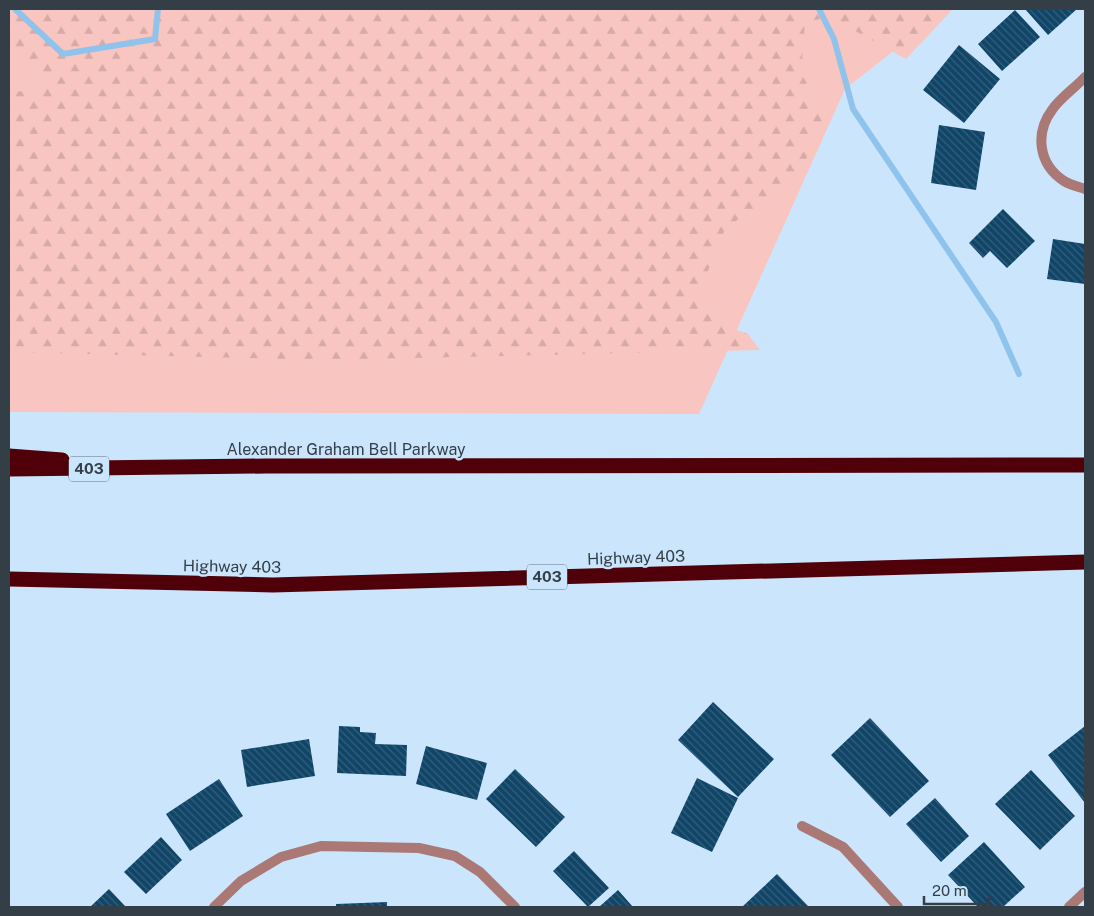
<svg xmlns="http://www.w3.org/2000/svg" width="1094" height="916" font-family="'Public Sans',sans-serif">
	<defs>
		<pattern id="forest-firs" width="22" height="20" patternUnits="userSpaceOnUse" patternTransform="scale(1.25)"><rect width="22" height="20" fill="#f8c5c1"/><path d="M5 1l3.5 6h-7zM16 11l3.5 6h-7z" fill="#d5aaa7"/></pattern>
		<pattern id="building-back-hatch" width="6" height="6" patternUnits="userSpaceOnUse" patternTransform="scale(1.25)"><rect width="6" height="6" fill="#104568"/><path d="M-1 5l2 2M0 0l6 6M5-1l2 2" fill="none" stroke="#345f7b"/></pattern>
	</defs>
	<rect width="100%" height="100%" fill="#cbe6fc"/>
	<path fill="#f8c5c1" d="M 9,9 L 947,9 L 845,89 L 699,414 L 9,412 Z"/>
	<path fill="url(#forest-firs)" d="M 9,9 L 953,9 L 906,59 L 830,17 L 805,22 L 801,73 L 826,118 L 798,176 L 725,229 L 699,293 L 718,323 L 748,334 L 760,350 L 320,360 L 9,352 L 9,94 L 46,85 L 9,47 Z"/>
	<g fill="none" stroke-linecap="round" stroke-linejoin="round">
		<path stroke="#8fc3ec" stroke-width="6" d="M 15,9 L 63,54 L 155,39 L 158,9
			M 819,9 L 834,39 L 853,109 L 996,322 L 1019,374"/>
	</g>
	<path fill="url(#building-back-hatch)" d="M 1025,9 L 1077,9 L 1048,35 Z
		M 1015,10 L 1040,37 L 1002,71 L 978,44 Z
		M 959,45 L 1000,79 L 964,123 L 923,90 Z
		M 939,125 L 985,132 L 976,190 L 931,183 Z
		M 1003,209 L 1035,241 L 1007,268 L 990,251 L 983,258 L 969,243 Z
		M 1053,239 L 1085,244 L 1085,284 L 1047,279 Z
		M 713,702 L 774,759 L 738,797 L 678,740 Z
		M 870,718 L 929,781 L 890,817 L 831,755 Z
		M 339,726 L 360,727 L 360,732 L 376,733 L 375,744 L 407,745 L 406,776 L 337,773 Z
		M 1085,726 L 1085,803 L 1048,755 Z
		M 309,739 L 315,776 L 247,787 L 241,750 Z
		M 426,746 L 487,763 L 477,800 L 416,784 Z
		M 515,769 L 565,817 L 536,847 L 486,799 Z
		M 1031,770 L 1075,816 L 1040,850 L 995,804 Z
		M 697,778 L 738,798 L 712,852 L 671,833 Z
		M 219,779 L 243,816 L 190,851 L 166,814 Z
		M 935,798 L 969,836 L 941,862 L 906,824 Z
		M 161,837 L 182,860 L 146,894 L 124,872 Z
		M 984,842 L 1025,887 L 1003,907 L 978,907 L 948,875 Z
		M 574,851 L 609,888 L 588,907 L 553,871 Z
		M 777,874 L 809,907 L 742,907 Z
		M 109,889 L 126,907 L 90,907 Z
		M 618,890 L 633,907 L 599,907 Z
		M 387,902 L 387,907 L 336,907 L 336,904 Z"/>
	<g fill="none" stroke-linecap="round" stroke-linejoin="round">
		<path stroke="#aa7875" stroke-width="10" d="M 1085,77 C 1075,88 1060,98 1052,110 C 1035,133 1038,164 1064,181 C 1070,185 1079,187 1085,189
			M 802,826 L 843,847 L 898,907
			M 214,907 L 241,881 L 281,857 L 321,846 L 419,848 L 455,856 L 480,872 L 515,907
			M 1069,907 L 1085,892"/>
		<path stroke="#4f0008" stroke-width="15" d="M 9,456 L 62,460
			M 9,469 L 266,466 L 1085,465
			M 9,579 L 273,585 L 1085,562"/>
	</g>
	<g text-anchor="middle" stroke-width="5" stroke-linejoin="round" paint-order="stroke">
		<g fill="#cbe6fc" stroke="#61707d" stroke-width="1">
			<rect x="69" y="456.5" width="40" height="25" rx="4"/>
			<rect x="527" y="564.5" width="40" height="25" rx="4"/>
		</g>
		<g font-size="15" font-weight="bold" fill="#333e47">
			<text x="89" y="474">403</text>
			<text x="547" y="582">403</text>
		</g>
		<g font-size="16" fill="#333e47" stroke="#cbe6fc">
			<text x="346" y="455">Alexander Graham Bell Parkway</text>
			<text transform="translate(636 557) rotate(-2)" y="6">Highway 403</text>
			<text transform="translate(232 566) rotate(1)" y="6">Highway 403</text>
		</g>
	</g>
	<rect width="1094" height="916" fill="none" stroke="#333e47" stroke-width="20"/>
	<path d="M924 896v8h65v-8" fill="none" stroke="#333e47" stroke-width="2.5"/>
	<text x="932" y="896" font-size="15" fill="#333e47" stroke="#cbe6fc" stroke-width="4" paint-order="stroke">20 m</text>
</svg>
